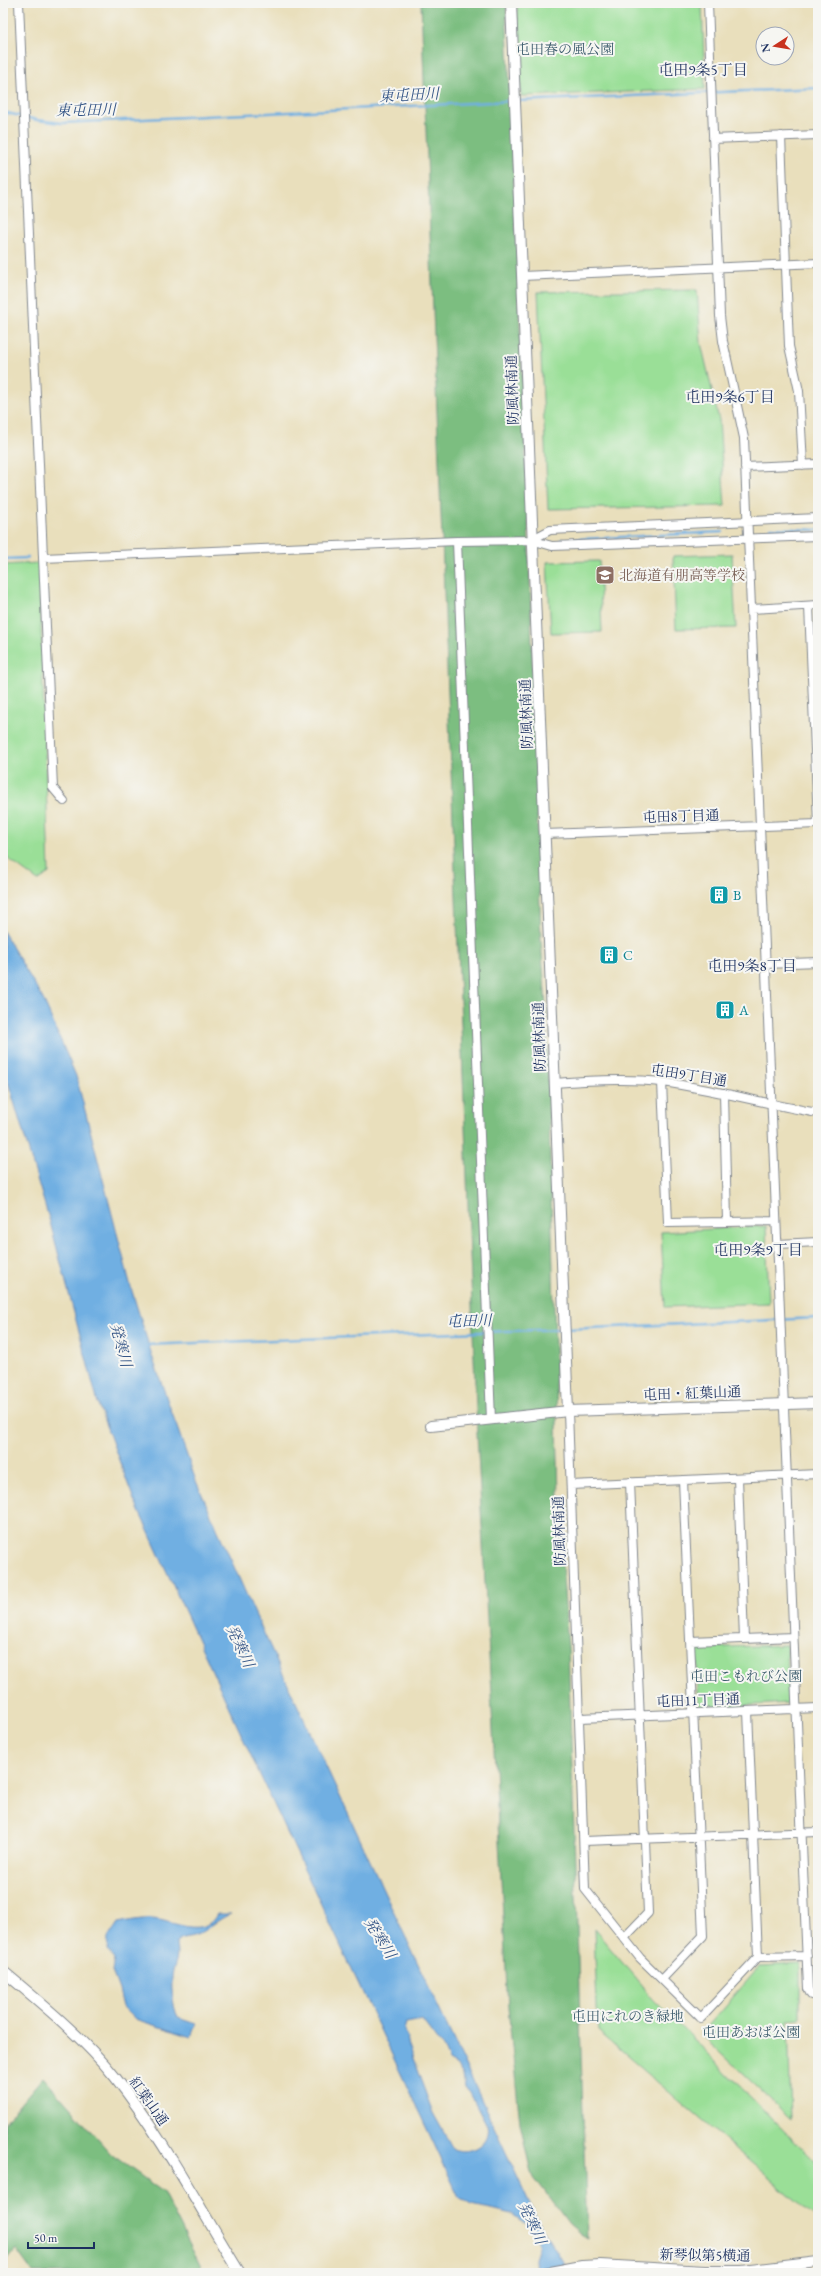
<svg xmlns="http://www.w3.org/2000/svg" width="821" height="2276" font-family="'EB Garamond','Noto Serif JP',serif">
	<rect width="100%" height="100%" fill="#f6f6f2"/>
	<filter id="ink" filterUnits="userSpaceOnUse"><feTurbulence type="fractalNoise" baseFrequency=".025" numOctaves="2"/><feDisplacementMap in="SourceGraphic" scale="8" xChannelSelector="R" yChannelSelector="G"/><feConvolveMatrix kernelMatrix="1 2 1 2 8 2 1 2 1" color-interpolation-filters="sRGB"/></filter>
	<filter id="wash" filterUnits="userSpaceOnUse"><feTurbulence type="fractalNoise" baseFrequency=".012" numOctaves="4" result="noise"/><feDisplacementMap in="SourceGraphic" scale="16" xChannelSelector="R" yChannelSelector="G"/><feGaussianBlur stdDeviation="0.9" result="paint"/><feColorMatrix in="noise" values="0 0 0 0 0 0 0 0 0 0 0 0 0 0 0 0 0 1.4 0 .05"/><feComposite in="paint" operator="in"/></filter>
	<g filter="url(#wash)">
		<rect width="100%" height="100%" fill="#e9dfbc"/>
		<path fill="#9adf97" stroke="#5a877a" d="M 517,3 L 702,3 L 705,89 L 521,96 Z
			M 697,290 L 701,343 L 719,420 L 725,506 L 548,509 L 538,292 Z
			M 732,554 L 736,628 L 676,629 L 673,556 Z
			M 599,561 L 602,632 L 551,633 L 547,562 Z
			M 39,563 L 49,873 L 38,881 L 3,855 L 3,565 Z
			M 766,1226 L 769,1303 L 665,1307 L 661,1232 Z
			M 787,1645 L 789,1703 L 699,1708 L 696,1648 Z
			M 594,1929 L 653,1999 L 818,2165 L 818,2220 L 598,2031 Z
			M 800,1964 L 800,2019 L 788,2020 L 791,2119 L 701,2034 L 760,1966 Z"/>
		<path fill="#7bbe80" stroke="#4b766f" d="M 421,3 L 506,3 L 528,516 L 541,941 L 546,1005 L 560,1536 L 568,1646 L 587,2239 L 569,2224 L 531,2173 L 520,2123 L 508,2008 L 477,1434 Z
			M 43,2077 L 111,2154 L 163,2192 L 204,2273 L 33,2273 L 16,2249 L 3,2265 L 3,2124 Z"/>
		<path fill="#6fafe2" stroke="#456fa0" fill-rule="evenodd" d="M 3,931 L 43,999 L 76,1076 L 132,1291 L 154,1362 L 196,1481 L 255,1614 L 537,2219 L 569,2273 L 536,2273 L 535,2259 L 539,2247 L 535,2235 L 528,2225 L 513,2214 L 472,2205 L 459,2197 L 252,1758 L 134,1500 L 99,1407 L 50,1222 L 3,1065 ZM 422,2020 L 443,2048 L 449,2061 L 457,2066 L 463,2075 L 465,2087 L 470,2093 L 487,2125 C 491,2146 470,2155 453,2149 L 433,2113 L 407,2043 L 408,2038 L 404,2030 L 406,2023 Z
			M 217,1914 L 231,1914 C 217,1919 207,1931 193,1936 C 185,1938 182,1937 176,1942 C 176,1947 177,1951 177,1955 C 177,1960 174,1966 173,1971 C 170,1984 173,2006 178,2018 L 196,2024 L 191,2037 L 135,2019 L 123,2007 L 119,1990 L 112,1971 L 114,1959 L 107,1950 L 108,1938 L 118,1923 C 129,1921 141,1918 152,1919 C 172,1920 204,1940 217,1914 Z"/>
		<g fill="none" stroke-linecap="round" stroke-linejoin="round">
			<path stroke="#6fafe2" stroke-width="2.5" d="M 517,101 L 818,88
				M 3,112 L 37,120 L 62,123 L 512,101
				M 771,528 L 818,530
				M 561,540 L 723,532
				M 3,559 L 28,558
				M 567,1329 L 818,1318
				M 145,1345 L 562,1329"/>
		</g>
	</g>
	<g filter="url(#ink)">
		<g fill="none" stroke-linecap="round" stroke-linejoin="round">
			<g stroke="#82878d" stroke-width="10">
				<path id="minor" d="M 19,3 L 53,788 L 64,801
					M 708,3 L 720,316 L 723,341 L 744,438 L 808,1989 L 811,1995 L 818,1996
					M 781,136 L 789,346 L 799,391 L 803,465
					M 713,139 L 818,135
					M 522,276 L 818,263
					M 745,467 L 818,464
					M 531,540 L 550,530 L 818,518
					M 457,541 L 531,540 L 552,546 L 818,536
					M 43,558 L 457,541 L 491,1420
					M 809,606 L 818,823
					M 751,609 L 818,605
					M 545,834 L 818,824
					M 765,964 L 818,962
					M 662,1082 L 668,1223 L 776,1221
					M 554,1083 C 590,1080 626,1078 662,1082 C 714,1089 765,1104 818,1113
					M 724,1093 L 727,1222
					M 778,1244 L 818,1242
					M 568,1411 L 585,1889 L 640,1958 L 701,2018 L 758,1957 L 807,1956
					M 738,1478 L 744,1639
					M 571,1485 L 818,1474
					M 690,1641 L 793,1637
					M 748,1711 L 758,1957
					M 580,1718 L 818,1708
					M 584,1841 L 818,1832
					M 624,1938 L 648,1913 L 630,1482
					M 662,1979 L 703,1936 L 683,1480"/>
			</g>
			<g stroke="#82878d" stroke-width="12">
				<path id="tertiary" d="M 511,3 L 568,1411
					M 431,1426 L 568,1411 L 818,1403
					M 3,1971 C 42,2004 83,2037 115,2077 C 163,2138 199,2207 240,2273
					M 544,2273 L 582,2266 L 600,2265 L 705,2271 L 742,2271 L 818,2262"/>
			</g>
			<use href="#minor" stroke="#fff" stroke-width="8"/>
			<use href="#tertiary" stroke="#fff" stroke-width="10"/>
		</g>
	</g>
	<defs>
		<g id="school-square" transform="scale(1)"><rect x="-9" y="-9" width="18" height="18" rx="4" fill="#8d6e63" stroke="#f6f6f2"/><path d="M0-5L7-2L0 1L-7-2ZM-4 1L0 2.5L4 1V4Q0 6-4 4Z" fill="#fff"/></g>
		<g id="building-square" transform="scale(1)"><rect x="-9" y="-9" width="18" height="18" rx="4" fill="#0f9aa8" stroke="#f6f6f2"/><path d="M-4-6H4V6H1V3H-1V6H-4ZM-2.5-4.3h1.7v1.8h-1.7ZM.8-4.3h1.7v1.8H.8ZM-2.5-1h1.7V.8h-1.7ZM.8-1h1.7V.8H.8Z" fill="#fff"/></g>
	</defs>
	<g fill-rule="evenodd">
		<use href="#school-square" x="605" y="575"/>
		<use href="#building-square" x="719" y="895"/>
		<use href="#building-square" x="609" y="955"/>
		<use href="#building-square" x="725" y="1010"/>
	</g>
	<g text-anchor="middle" stroke-width="4" stroke-linejoin="round" paint-order="stroke">
		<g font-size="14" fill="#3b5b6c" stroke="#f6f6f2">
			<text x="565" y="54">屯田春の風公園</text>
			<text x="746" y="1681">屯田こもれび公園</text>
			<text x="628" y="2021">屯田にれのき緑地</text>
			<text x="751" y="2037">屯田あおば公園</text>
		</g>
		<g font-size="14" fill="#1b2f5e" stroke="#f6f6f2">
			<text transform="translate(512 390) rotate(-92)" y="5">防風林南通</text>
			<text transform="translate(526 714) rotate(-92)" y="5">防風林南通</text>
			<text transform="translate(681 816) rotate(-2)" y="5">屯田8丁目通</text>
			<text transform="translate(539 1037) rotate(-92)" y="5">防風林南通</text>
			<text transform="translate(689 1075) rotate(9)" y="5">屯田9丁目通</text>
			<text transform="translate(692 1393) rotate(-2)" y="5">屯田・紅葉山通</text>
			<text transform="translate(559 1531) rotate(-92)" y="5">防風林南通</text>
			<text transform="translate(698 1700) rotate(-2)" y="5">屯田11丁目通</text>
			<text transform="translate(149 2101) rotate(55)" y="5">紅葉山通</text>
			<text transform="translate(705 2255) rotate(1)" y="5">新琴似第5横通</text>
		</g>
		<g font-size="14" fill="#785e54" stroke="#f6f6f2" text-anchor="start">
			<text x="619" y="580">北海道有朋高等学校</text>
		</g>
		<g font-size="14" fill="#0d838f" stroke="#f6f6f2" text-anchor="start">
			<text x="733" y="900">B</text>
			<text x="623" y="960">C</text>
			<text x="739" y="1015">A</text>
		</g>
		<g font-size="15" fill="#1b2f5e" stroke="#f6f6f2">
			<text x="703" y="75">屯田9条5丁目</text>
			<text x="730" y="402">屯田9条6丁目</text>
			<text x="752" y="971">屯田9条8丁目</text>
			<text x="758" y="1255">屯田9条9丁目</text>
		</g>
		<g font-size="15" font-style="italic" fill="#345586" stroke="#f6f6f2">
			<text transform="translate(409 95) rotate(-3)" y="5">東屯田川</text>
			<text transform="translate(86 110) rotate(-1)" y="5">東屯田川</text>
			<text transform="translate(469 1321) rotate(-2)" y="5">屯田川</text>
			<text transform="translate(121 1345) rotate(75)" y="5">発寒川</text>
			<text transform="translate(240 1646) rotate(65)" y="5">発寒川</text>
			<text transform="translate(380 1938) rotate(58)" y="5">発寒川</text>
			<text transform="translate(532 2223) rotate(65)" y="5">発寒川</text>
		</g>
	</g>
	<rect width="821" height="2276" fill="none" stroke="#f6f6f2" stroke-width="16"/>
	<g transform="translate(775 46) rotate(258)"><circle r="19" fill="#f6f6f2" stroke="#9ea6b7"/>
	<path d="M0-3L7 15L0 10L-7 15Z" fill="#c8321e"/>
	<text y="-6" font-size="11" font-weight="bold" text-anchor="middle" fill="#1b2f5e">N</text>
	</g>
	<path d="M28 2242v6h66v-6" fill="none" stroke="#1b2f5e" stroke-width="2"/>
	<text x="34" y="2242" font-size="12" fill="#1b2f5e" stroke="#f6f6f2" stroke-width="3" paint-order="stroke">50 m</text>
</svg>
